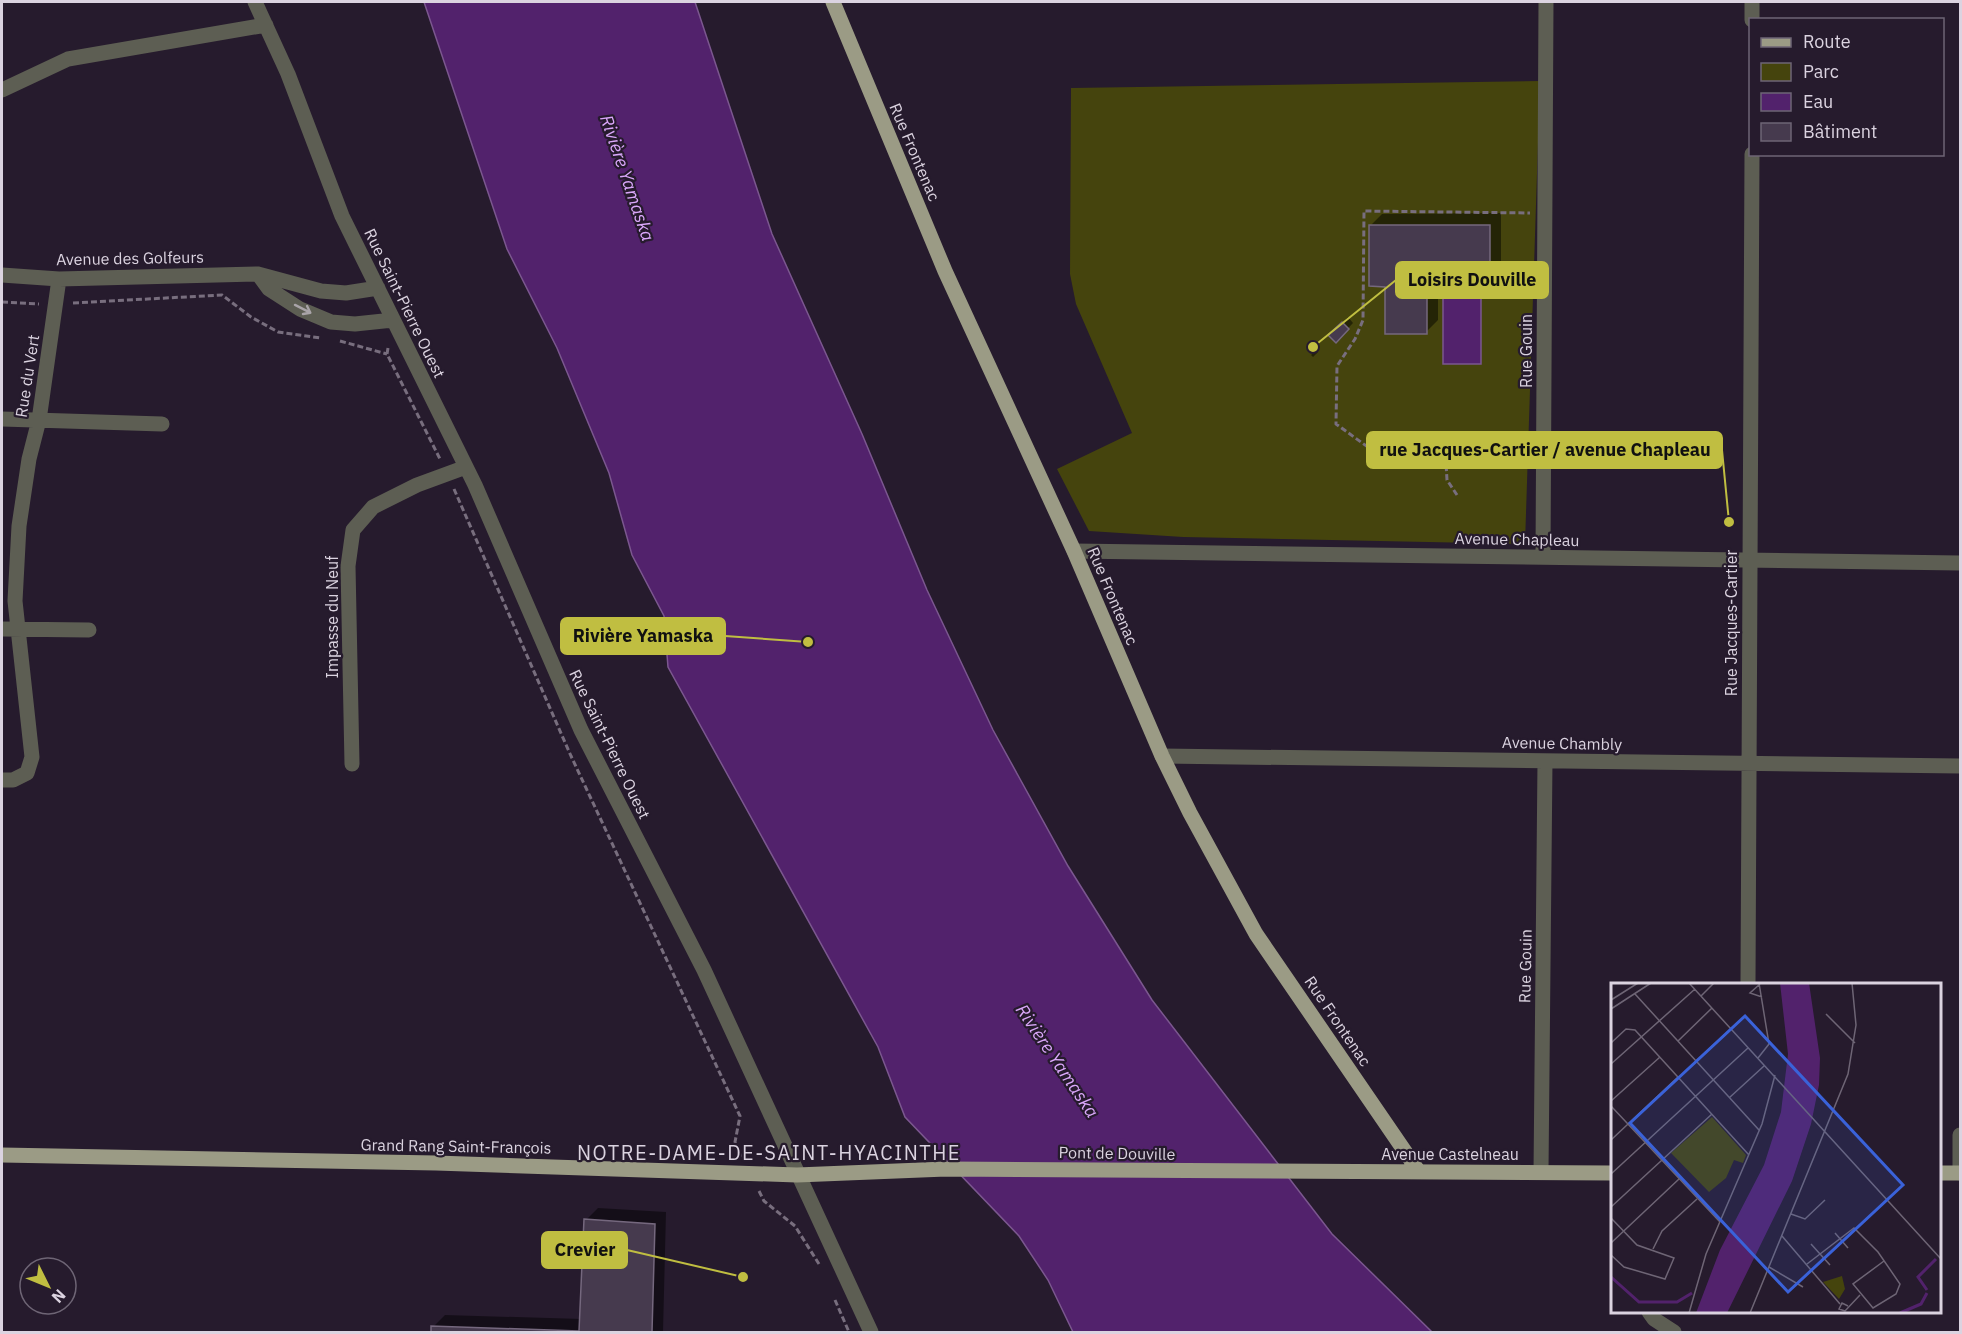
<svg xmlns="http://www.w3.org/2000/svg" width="1962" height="1334" font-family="'IBM Plex Sans',sans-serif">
	<rect width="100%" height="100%" fill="#261b2d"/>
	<path fill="#45440d" d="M 1540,81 L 1525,544 L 1183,537 L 1089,531 L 1057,469 L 1132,433 L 1076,304 L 1070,274 L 1071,88 Z"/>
	<path fill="#52226c" stroke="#7b578f" stroke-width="1.5" d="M 424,2 L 695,2 L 772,234 L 862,434 L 927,590 L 993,730 L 1068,866 L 1152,1000 L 1332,1234 L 1432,1332 L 1073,1332 L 1048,1280 L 1019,1236 L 905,1117 L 878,1047 L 668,667 L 664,616 L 632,555 L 609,473 L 557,348 L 507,249 Z
		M 1443,295 L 1481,295 L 1481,364 L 1443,364 Z"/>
	<path fill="#0007" d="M 1501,213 L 1501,267 L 1489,279 L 1438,279 L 1438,320 L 1426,332 L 1387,285 L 1370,226 L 1382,214 Z
		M 1348,317 L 1353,323 L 1336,341 L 1330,335 Z
		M 1316,350 L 1318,352 L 1313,357 L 1311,355 Z
		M 598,1208 L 666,1212 L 663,1332 L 432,1332 L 433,1327 L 445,1315 L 582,1319 L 586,1220 Z"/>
	<path fill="#463a4e" stroke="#75687e" stroke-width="1.5" d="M 1369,225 L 1490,225 L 1490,280 L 1427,280 L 1427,334 L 1385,334 L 1385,287 L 1369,286 Z
		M 1342,322 L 1349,329 L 1336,343 L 1328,335 Z
		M 584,1219 L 655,1224 L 652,1332 L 431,1332 L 431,1326 L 579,1331 Z"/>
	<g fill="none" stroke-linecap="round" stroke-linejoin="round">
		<path stroke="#786e7e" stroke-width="3" stroke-dasharray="6 3" stroke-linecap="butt" d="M 2,302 L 39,304
			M 73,303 L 222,295 L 251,317 L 278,332 L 321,338
			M 340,341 L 387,354
			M 388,348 L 387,354 L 441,461
			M 454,489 L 571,756 L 740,1116 L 735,1142 L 744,1158
			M 1457,495 L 1447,480 L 1446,463 L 1402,462 L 1383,458 L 1336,424 L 1337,366 L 1355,339 L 1363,320 L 1364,211 L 1530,213
			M 759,1191 L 764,1201 L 795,1226 L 819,1264
			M 835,1300 L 849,1332"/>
		<path stroke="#5d5e53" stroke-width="15" d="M 255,2 L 288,74 L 342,216 L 475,485 L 581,730 L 704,970 L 871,1332
			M 1752,20 L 1752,2
			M 2,90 L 68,59 L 266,25
			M 258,274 L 269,289 L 300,309 L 331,322 L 355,324 L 393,320
			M 2,275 L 59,279 L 258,274 L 321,291 L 346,293 L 378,288
			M 2,419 L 162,424
			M 1074,551 L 1960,563
			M 1543,557 L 1546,2
			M 2,629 L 89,630
			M 1162,756 L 1960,766
			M 352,764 L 348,566 L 353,530 L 373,507 L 417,485 L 466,467
			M 2,780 L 13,780 L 27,773 L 32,757 L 15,601 L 19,526 L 29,459 L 39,420 L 59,279
			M 1748,984 L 1752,154
			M 1541,1172 L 1545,761
			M 1960,1173 L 1960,1135
			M 1649,1312 L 1654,1319 L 1674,1332"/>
		<path stroke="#9b9b85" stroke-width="15" d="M 833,2 L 945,271 L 1074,551 L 1162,756 L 1190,813 L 1256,934 L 1419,1172
			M 2,1155 L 436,1163 L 797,1175 L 946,1169 L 1612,1173
			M 1940,1173 L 1960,1173"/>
	</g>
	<defs><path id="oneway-shaft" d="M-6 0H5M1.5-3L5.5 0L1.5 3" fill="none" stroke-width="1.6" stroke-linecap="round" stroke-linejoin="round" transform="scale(1.5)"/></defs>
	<use stroke="#a9a4a8" href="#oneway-shaft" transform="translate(303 309) rotate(27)"/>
	<g text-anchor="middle" stroke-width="4.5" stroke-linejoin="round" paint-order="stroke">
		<g font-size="16" fill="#dbd3e0" stroke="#261b2d">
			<text transform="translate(915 152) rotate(67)" y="6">Rue Frontenac</text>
			<text transform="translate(130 258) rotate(-1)" y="6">Avenue des Golfeurs</text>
			<text transform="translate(405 303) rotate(64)" y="6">Rue Saint-Pierre Ouest</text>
			<text transform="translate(1526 351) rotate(-90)" y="6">Rue Gouin</text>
			<text transform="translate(27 376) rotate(-81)" y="6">Rue du Vert</text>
			<text transform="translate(1517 539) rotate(1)" y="6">Avenue Chapleau</text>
			<text transform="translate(1113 596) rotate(67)" y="6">Rue Frontenac</text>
			<text transform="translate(332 617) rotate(-90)" y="6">Impasse du Neuf</text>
			<text transform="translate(1731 623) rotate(-90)" y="6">Rue Jacques-Cartier</text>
			<text transform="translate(1562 743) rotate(1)" y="6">Avenue Chambly</text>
			<text transform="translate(610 744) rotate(64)" y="6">Rue Saint-Pierre Ouest</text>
			<text transform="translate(1525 966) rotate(-89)" y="6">Rue Gouin</text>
			<text transform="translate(1338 1021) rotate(56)" y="6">Rue Frontenac</text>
			<text transform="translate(456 1146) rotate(1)" y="6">Grand Rang Saint-François</text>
			<text transform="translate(1117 1153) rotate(1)" y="6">Pont de Douville</text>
			<text x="1450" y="1160">Avenue Castelneau</text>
		</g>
		<g font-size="18" font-style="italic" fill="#daa7fa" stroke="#261b2d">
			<text transform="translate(627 178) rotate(71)" y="6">Rivière Yamaska</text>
			<text transform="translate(1057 1061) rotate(56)" y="6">Rivière Yamaska</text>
		</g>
		<g font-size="20" letter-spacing="1.5" fill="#dbd3e0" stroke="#261b2d">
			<text x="769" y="1160">NOTRE-DAME-DE-SAINT-HYACINTHE</text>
		</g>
	</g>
	<g transform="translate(1611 983)">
		<rect width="330" height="330" fill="#261b2d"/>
		<path d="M 101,134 L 135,172 L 132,180 L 123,177 L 115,195 L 98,209 L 60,170 ZM 231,293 L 234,306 L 228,316 L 212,299 Z" fill="#45440d"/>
		<path d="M 169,0 L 198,0 L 209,75 L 208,102 L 200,141 L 181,198 L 116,330 L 85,330 L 109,267 L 153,182 L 170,129 L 177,71 Z" fill="#52226c"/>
		<path fill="none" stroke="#52226c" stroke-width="3" d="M 0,294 L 28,319 L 66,319 L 81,310M 316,307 L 307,294 L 325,276M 289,330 L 310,321 L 316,310"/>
		<path fill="none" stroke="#6e6575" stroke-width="1.5" d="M 78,0 L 330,276M 149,1 L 139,10 L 151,14M 24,11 L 148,147M 90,13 L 103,0M 0,17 L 27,0M 0,26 L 40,0M 215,31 L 244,60M 67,58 L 101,25M 0,60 L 15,46 L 24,47 L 138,172M 147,75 L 158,61 L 148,0M 85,78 L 120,46M 0,81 L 84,6M 118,115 L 153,83M 0,118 L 49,74M 0,123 L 109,239M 0,157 L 67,94M 0,191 L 137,65M 0,224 L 101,131M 180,231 L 194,236 L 214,217M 0,235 L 26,262 L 63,275 L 54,296 L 13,284 L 0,272M 224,250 L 237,265M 171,253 L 229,321M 0,260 L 68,196M 200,261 L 219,282M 42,266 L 51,248 L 86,216M 196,281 L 243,245 L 267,269 L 289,301 L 285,311 L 262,325 L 242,301 L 273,278M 158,284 L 192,304M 237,323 L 231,320 L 228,326 L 234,328 L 249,312M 78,330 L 95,271 L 151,141 L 164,92M 139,330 L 237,91 L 245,42 L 241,0"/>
		<path fill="#3a62d9" fill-opacity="0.15" stroke="#3a62d9" stroke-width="3" d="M 134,33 L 292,202 L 177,309 L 19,140 Z"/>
		<rect width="330" height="330" fill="none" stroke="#dbd3e0" stroke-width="3"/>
	</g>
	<path fill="none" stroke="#c0be41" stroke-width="2" d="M1313 347L1396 280M1729 522L1722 450M808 642L725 636M743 1277L627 1250"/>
	<g fill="#c0be41" stroke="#261b2d" stroke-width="2">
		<circle cx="1313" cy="347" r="6"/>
		<circle cx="1729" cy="522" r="6"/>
		<circle cx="808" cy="642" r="6"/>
		<circle cx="743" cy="1277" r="6"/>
	</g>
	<g fill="#c0be41" stroke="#c0be41" stroke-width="2">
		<rect x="1396" y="262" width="152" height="36" rx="6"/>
		<rect x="1367" y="432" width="355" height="36" rx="6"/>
		<rect x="561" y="618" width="164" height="36" rx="6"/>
		<rect x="542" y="1232" width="85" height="36" rx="6"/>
	</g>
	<g font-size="18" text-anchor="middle" font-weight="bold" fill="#111">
		<text x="1472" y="286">Loisirs Douville</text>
		<text x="1545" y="456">rue Jacques-Cartier / avenue Chapleau</text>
		<text x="643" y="642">Rivière Yamaska</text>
		<text x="585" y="1256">Crevier</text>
	</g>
	<rect width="1962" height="1334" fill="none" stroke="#dbd3e0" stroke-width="6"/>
	<rect x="1749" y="18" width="195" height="138" fill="#261b2d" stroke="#6e6575" stroke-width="1.5"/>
	<rect x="1761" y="38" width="30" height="9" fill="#9b9b85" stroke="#6e6575" stroke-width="1.5"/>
	<text x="1803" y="48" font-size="18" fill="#dbd3e0">Route</text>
	<rect x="1761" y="63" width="30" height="18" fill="#45440d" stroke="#6e6575" stroke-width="1.5"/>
	<text x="1803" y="78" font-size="18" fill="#dbd3e0">Parc</text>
	<rect x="1761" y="93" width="30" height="18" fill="#52226c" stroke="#6e6575" stroke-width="1.5"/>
	<text x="1803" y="108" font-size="18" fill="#dbd3e0">Eau</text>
	<rect x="1761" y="123" width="30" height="18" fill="#463a4e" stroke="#6e6575" stroke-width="1.5"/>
	<text x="1803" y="138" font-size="18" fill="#dbd3e0">Bâtiment</text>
	<g transform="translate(48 1286) rotate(133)"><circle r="28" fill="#261b2d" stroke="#6e6575" stroke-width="1.5"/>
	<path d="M0-4.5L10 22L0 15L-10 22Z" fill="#c0be41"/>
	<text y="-9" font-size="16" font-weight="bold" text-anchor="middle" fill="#dbd3e0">N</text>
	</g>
</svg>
